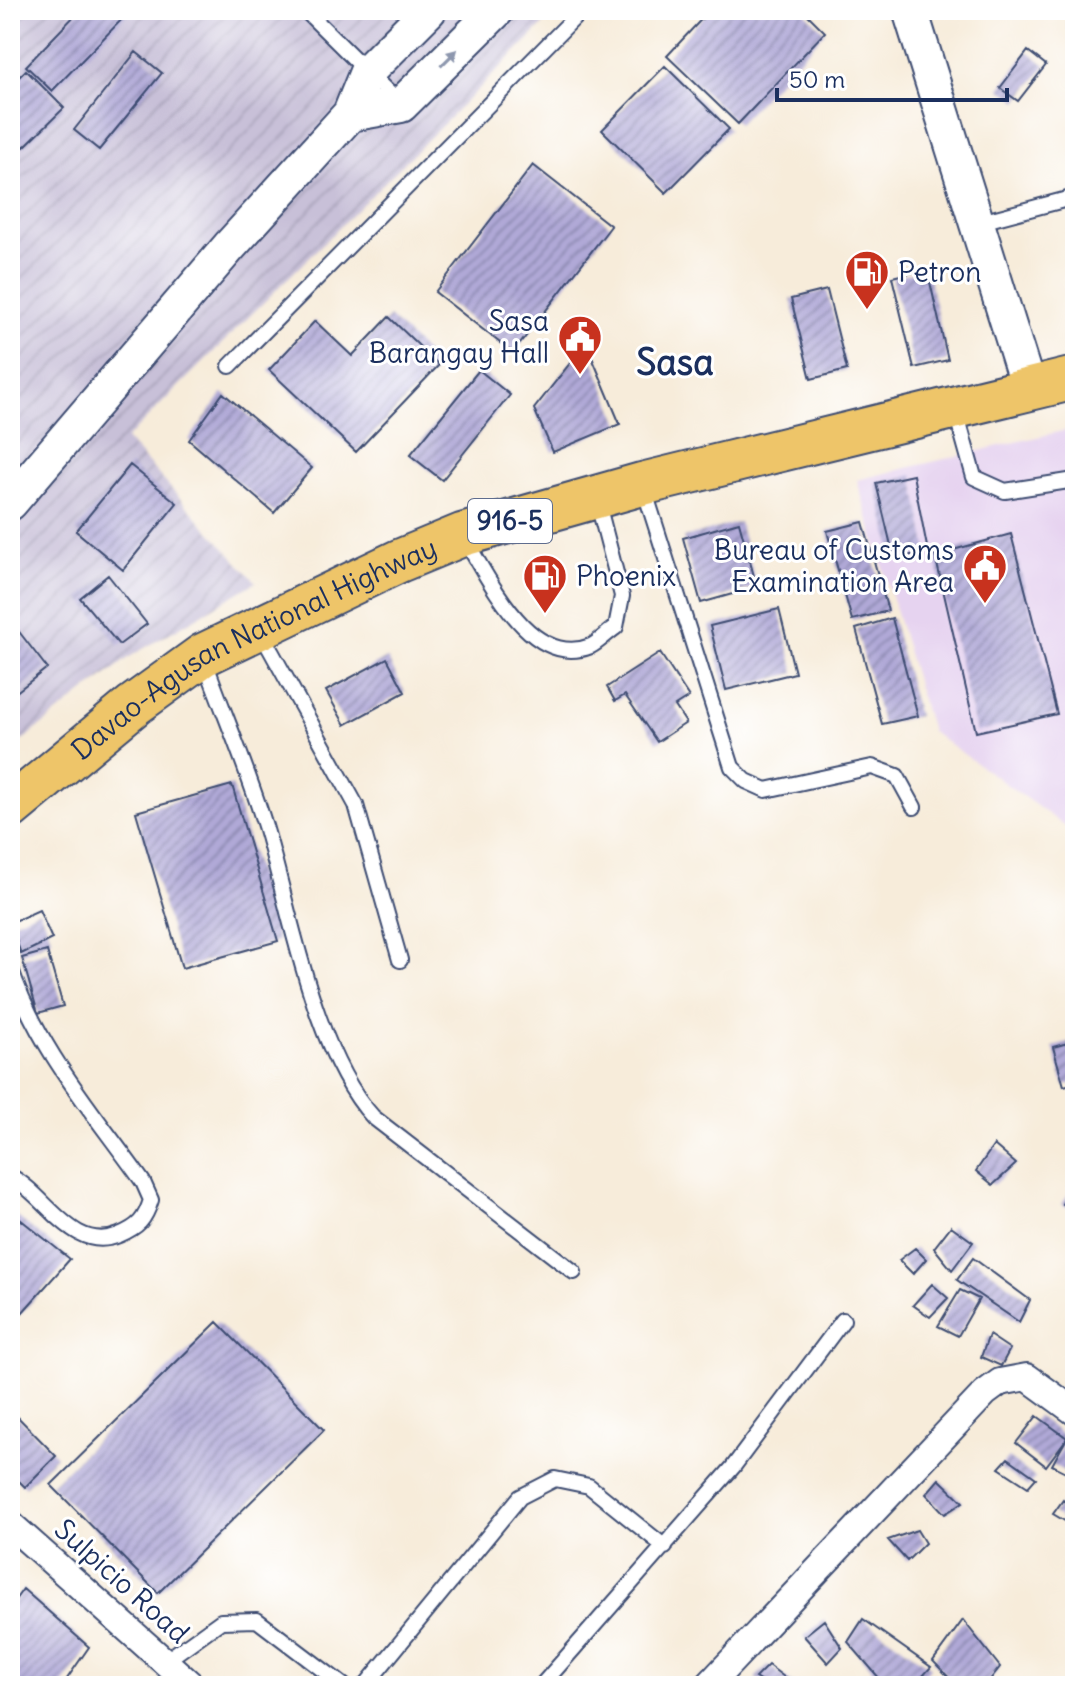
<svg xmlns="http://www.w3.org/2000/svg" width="1085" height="1696" font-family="Delius,sans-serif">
	<defs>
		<pattern id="industrial-furrows" width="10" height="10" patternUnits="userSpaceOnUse" patternTransform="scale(2)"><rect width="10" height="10" fill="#c8c0d8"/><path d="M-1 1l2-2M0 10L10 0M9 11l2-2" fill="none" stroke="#aba5bc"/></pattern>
		<pattern id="building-hatch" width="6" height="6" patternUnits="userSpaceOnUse" patternTransform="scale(2)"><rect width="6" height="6" fill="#b0a9d7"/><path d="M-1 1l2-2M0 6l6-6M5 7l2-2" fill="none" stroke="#8e8ab2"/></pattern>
	</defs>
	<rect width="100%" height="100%" fill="#fff"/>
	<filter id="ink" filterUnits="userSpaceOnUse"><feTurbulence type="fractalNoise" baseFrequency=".0125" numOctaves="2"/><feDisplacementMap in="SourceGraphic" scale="16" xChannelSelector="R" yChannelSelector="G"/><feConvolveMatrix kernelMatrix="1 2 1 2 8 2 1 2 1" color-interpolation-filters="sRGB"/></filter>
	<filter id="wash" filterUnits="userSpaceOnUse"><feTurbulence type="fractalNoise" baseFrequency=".006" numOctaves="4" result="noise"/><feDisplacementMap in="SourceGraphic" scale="32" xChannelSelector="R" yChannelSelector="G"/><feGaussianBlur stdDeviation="1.8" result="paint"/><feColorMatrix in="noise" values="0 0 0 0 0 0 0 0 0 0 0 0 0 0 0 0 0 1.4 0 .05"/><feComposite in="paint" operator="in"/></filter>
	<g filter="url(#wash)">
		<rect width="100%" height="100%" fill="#f7ecda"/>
		<path fill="#e6d3f0" d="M 1075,428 L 1075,833 L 931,731 L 857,480 Z"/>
		<path fill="url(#industrial-furrows)" d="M 10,10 L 558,10 L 126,439 L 256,582 L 131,656 L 10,750 Z"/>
		<g id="blocks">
			<path fill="url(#building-hatch)" d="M 80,10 L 131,10 L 52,91 L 26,66 Z
				M 710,10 L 803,10 L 825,32 L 738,124 L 667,56 Z
				M 1028,51 L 1046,65 L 1018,101 L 1000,88 Z
				M 136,52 L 162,73 L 99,150 L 74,130 Z
				M 665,66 L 729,129 L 666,193 L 602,130 Z
				M 26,70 L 64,108 L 24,147 L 10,133 L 10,86 Z
				M 533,165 L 611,226 L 513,353 L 435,292 Z
				M 927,269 L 948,360 L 914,368 L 892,277 Z
				M 827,290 L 847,370 L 811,379 L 791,299 Z
				M 389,317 L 439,365 L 356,452 L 269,370 L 315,321 L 352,356 Z
				M 586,343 L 620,424 L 553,452 L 534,409 Z
				M 479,370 L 510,395 L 442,480 L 410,455 Z
				M 223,393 L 312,468 L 274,513 L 189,440 Z
				M 130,465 L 177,503 L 123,570 L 76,531 Z
				M 913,475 L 928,552 L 894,558 L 876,483 Z
				M 739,522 L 757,587 L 701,603 L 683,538 Z
				M 863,522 L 888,611 L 852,620 L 827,531 Z
				M 1011,534 L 1057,714 L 976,732 L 935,555 Z
				M 108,575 L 147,624 L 119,645 L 80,598 Z
				M 779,609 L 795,673 L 726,690 L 710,626 Z
				M 892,618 L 918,716 L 882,724 L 856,629 Z
				M 10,620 L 47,668 L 10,697 Z
				M 660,653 L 689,697 L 675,706 L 686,723 L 657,742 L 625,695 L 615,701 L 607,687 Z
				M 387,658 L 405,692 L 345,725 L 326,691 Z
				M 232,785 L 278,941 L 182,968 L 136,812 Z
				M 39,910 L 52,939 L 21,954 L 10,923 Z
				M 47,951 L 63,1006 L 38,1013 L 22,958 Z
				M 1075,1041 L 1075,1083 L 1064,1086 L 1053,1047 Z
				M 994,1145 L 1016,1164 L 993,1185 L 976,1171 Z
				M 1075,1183 L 1075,1212 L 1062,1204 Z
				M 10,1211 L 70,1259 L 21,1314 L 10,1305 Z
				M 951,1226 L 973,1242 L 952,1270 L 934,1248 Z
				M 915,1248 L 926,1259 L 913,1274 L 899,1260 Z
				M 973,1258 L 1030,1300 L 1019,1322 L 957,1280 Z
				M 932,1284 L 948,1298 L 930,1317 L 913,1305 Z
				M 960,1290 L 979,1299 L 958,1336 L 938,1326 Z
				M 217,1322 L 324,1430 L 158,1593 L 51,1485 Z
				M 989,1335 L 1010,1349 L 1001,1366 L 981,1357 Z
				M 10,1409 L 56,1456 L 25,1487 L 10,1472 Z
				M 1037,1416 L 1067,1438 L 1046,1466 L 1016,1443 Z
				M 1067,1438 L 1075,1443 L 1075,1467 L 1070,1474 L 1052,1465 Z
				M 1008,1458 L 1036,1478 L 1028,1487 L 999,1468 Z
				M 939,1479 L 963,1502 L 945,1514 L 926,1494 Z
				M 1063,1500 L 1075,1510 L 1075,1527 L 1053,1514 Z
				M 917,1530 L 925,1543 L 907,1561 L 888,1540 Z
				M 23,1589 L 89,1647 L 62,1686 L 10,1686 L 10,1597 L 15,1600 Z
				M 863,1619 L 931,1667 L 914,1686 L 886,1686 L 848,1642 Z
				M 824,1620 L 842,1648 L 828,1663 L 804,1636 Z
				M 963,1620 L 1000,1667 L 985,1686 L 957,1686 L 933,1661 Z
				M 768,1665 L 796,1686 L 768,1686 L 755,1678 Z"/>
		</g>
	</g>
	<g filter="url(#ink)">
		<use href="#blocks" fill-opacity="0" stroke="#3c4b71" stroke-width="2"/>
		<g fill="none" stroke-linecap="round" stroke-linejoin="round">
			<g stroke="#3c4b71" stroke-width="18">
				<path id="service" d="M 305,10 L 398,102
					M 977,223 L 1075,197
					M 230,366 L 582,10
					M 955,409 L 974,477 L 1005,491 L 1075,480
					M 644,489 L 732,767 L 746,781 L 766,790 L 872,767 L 897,776 L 914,807
					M 464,538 C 489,578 530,670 591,646 C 599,642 608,632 616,627 L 622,596 L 597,500
					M 260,631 L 356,805 L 400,960
					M 204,659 C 224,714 248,770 265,826 C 291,912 313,1051 373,1117 L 574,1272
					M 10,966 C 36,1047 94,1113 143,1182 L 151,1200 C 145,1220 138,1227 119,1235 C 72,1254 47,1195 10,1176
					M 164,1662 L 221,1621 L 257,1620 L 344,1686
					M 365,1686 L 520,1497 L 555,1479 L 589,1486 L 665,1547
					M 541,1686 L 733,1467 L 843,1320"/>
			</g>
			<g stroke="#3c4b71" stroke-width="30">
				<path id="minor" d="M 10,1524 L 192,1686
					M 708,1686 L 985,1393 L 1000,1382 L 1027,1377 L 1075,1412"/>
			</g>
			<g stroke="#3c4b71" stroke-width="38">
				<path id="tertiary" d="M 910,10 L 1029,390
					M 350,114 L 401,105 L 497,10
					M 10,503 L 229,247 L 350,114 L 367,72 L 429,10"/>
			</g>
			<g stroke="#3c4b71" stroke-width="46">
				<g id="primary">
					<path id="s1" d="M 10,808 L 134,705 L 203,655 L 399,561 L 462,535 L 642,484 L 1075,378"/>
				</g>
			</g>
			<use href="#service" stroke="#fff" stroke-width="14"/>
			<use href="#minor" stroke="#fff" stroke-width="26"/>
			<use href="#tertiary" stroke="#fff" stroke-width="34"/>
			<use href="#primary" stroke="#eec569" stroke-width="42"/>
		</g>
		<defs><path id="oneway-solid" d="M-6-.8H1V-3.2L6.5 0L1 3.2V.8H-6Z" transform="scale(2)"/></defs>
		<use fill="#8d97ae" href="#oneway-solid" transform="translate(449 58) rotate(-45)"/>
	</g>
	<defs>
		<g id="fuel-pin" transform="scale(2.3)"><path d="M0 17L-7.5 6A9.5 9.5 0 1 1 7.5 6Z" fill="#c8321e" stroke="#fff"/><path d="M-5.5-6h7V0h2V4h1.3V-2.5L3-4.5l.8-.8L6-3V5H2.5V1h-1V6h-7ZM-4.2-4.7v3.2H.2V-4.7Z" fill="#fff"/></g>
		<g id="civic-pin" transform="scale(2.3)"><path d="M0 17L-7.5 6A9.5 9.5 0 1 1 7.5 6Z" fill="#c8321e" stroke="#fff"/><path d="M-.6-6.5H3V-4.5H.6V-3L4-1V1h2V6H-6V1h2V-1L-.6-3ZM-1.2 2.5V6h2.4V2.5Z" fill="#fff"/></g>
	</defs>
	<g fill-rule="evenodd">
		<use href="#fuel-pin" x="867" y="272"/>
		<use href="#civic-pin" x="580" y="337"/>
		<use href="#civic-pin" x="985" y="566"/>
		<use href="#fuel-pin" x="545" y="576"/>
	</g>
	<g text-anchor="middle" stroke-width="6" stroke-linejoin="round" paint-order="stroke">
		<rect fill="#fff" stroke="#5f6d8e" stroke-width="2" x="468" y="499" width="84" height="44" rx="6"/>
		<g font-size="26" font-weight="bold" fill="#1b2f5e">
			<text x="510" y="530">916-5</text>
		</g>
		<g font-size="28" fill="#1b2f5e" stroke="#fff" text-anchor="start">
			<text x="898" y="282">Petron</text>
			<text x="549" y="331" text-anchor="end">Sasa<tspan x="549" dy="32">Barangay Hall</tspan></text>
			<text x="954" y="560" text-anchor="end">Bureau of Customs<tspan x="954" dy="32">Examination Area</tspan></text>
			<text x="576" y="586">Phoenix</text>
		</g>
		<g font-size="28" fill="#1b2f5e" stroke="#fff">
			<text dy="10" stroke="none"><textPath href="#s1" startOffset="294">Davao-Agusan National Highway</textPath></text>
			<text transform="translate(122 1581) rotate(42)" y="10">Sulpicio Road</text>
		</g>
		<g font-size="36" font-weight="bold" fill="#1b2f5e" stroke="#fff">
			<text x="675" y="375">Sasa</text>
		</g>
	</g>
	<rect width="1085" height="1696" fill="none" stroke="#fff" stroke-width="40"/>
	<path d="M777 88v12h230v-12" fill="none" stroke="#1b2f5e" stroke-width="4"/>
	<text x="789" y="88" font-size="24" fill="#1b2f5e" stroke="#ffffff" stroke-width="6" paint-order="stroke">50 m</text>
</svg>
